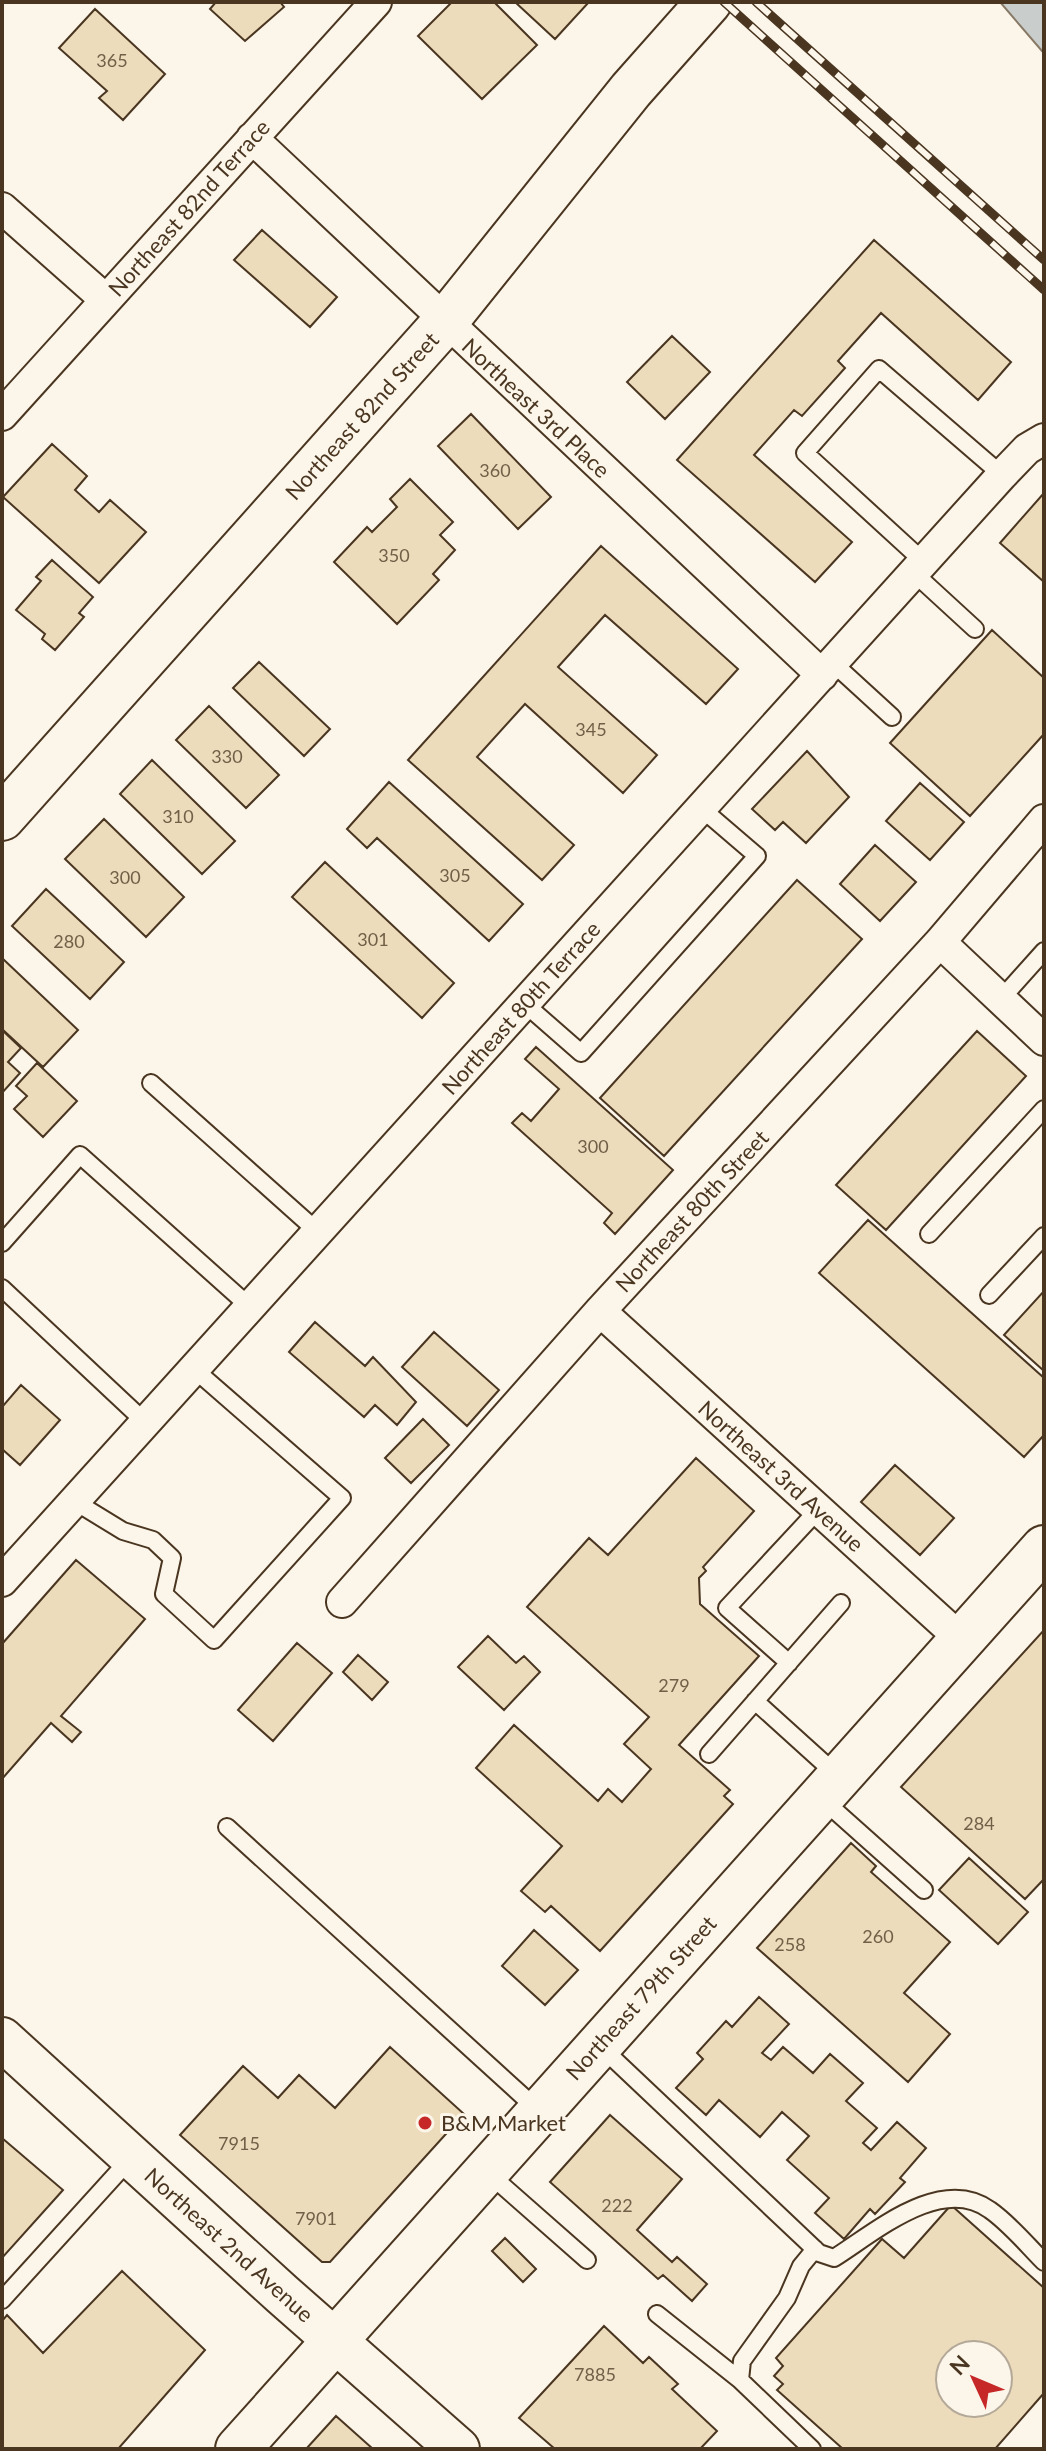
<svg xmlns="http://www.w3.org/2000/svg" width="1046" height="2451" font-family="Lato,sans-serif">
	<rect width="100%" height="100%" fill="#fbf6e9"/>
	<path fill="#c9cecd" stroke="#887966" stroke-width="2" d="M 1000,2 L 1044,2 L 1044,53 L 1042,51 Z"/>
	<path fill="#ecdcbc" stroke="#4a3520" stroke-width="2" fill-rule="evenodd" d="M 216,2 L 280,2 L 284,7 L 245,41 L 210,9 Z
		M 452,2 L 494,2 L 537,45 L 482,99 L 418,36 Z
		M 515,2 L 589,2 L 555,39 Z
		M 95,9 L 165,74 L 123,120 L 99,98 L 107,91 L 59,48 Z
		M 262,230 L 337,297 L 310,327 L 234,260 Z
		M 874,240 L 1011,362 L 978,400 L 881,313 L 838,361 L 845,368 L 802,416 L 794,410 L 754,455 L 852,542 L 815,582 L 677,460 Z
		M 672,336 L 710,372 L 665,419 L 627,382 Z
		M 471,414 L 551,497 L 518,529 L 438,446 Z
		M 52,444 L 87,476 L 75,490 L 99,512 L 110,500 L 146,532 L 99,583 L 3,497 Z
		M 410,479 L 453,522 L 440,535 L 455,550 L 433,574 L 439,580 L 397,624 L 334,562 L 367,527 L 372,532 L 397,507 L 390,499 Z
		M 1044,493 L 1044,582 L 1000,543 Z
		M 601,546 L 738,669 L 706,704 L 605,615 L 558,667 L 657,755 L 623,793 L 525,704 L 477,757 L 574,845 L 542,880 L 408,760 Z
		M 52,560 L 93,597 L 79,613 L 84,617 L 55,650 L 42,639 L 45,634 L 16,610 L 41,581 L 36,577 Z
		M 992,630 L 1044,678 L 1044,734 L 970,816 L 890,743 Z
		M 259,662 L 330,729 L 304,756 L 233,688 Z
		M 209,706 L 279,775 L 246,808 L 176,740 Z
		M 807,751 L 849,797 L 806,843 L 783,822 L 775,830 L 752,809 Z
		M 152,760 L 235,841 L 202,874 L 120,794 Z
		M 389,782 L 523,904 L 489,941 L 377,838 L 367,848 L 347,829 Z
		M 920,783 L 964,822 L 930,860 L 886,821 Z
		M 104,819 L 184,897 L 146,937 L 65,859 Z
		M 875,845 L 916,882 L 880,921 L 840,884 Z
		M 325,862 L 454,983 L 422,1018 L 292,897 Z
		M 797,880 L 862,939 L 664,1156 L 600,1098 Z
		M 46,889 L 124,962 L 90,999 L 12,926 Z
		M 2,958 L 78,1030 L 43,1067 L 2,1029 Z
		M 2,1030 L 21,1048 L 8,1062 L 20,1073 L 2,1093 Z
		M 977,1031 L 1026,1076 L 886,1230 L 836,1185 Z
		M 536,1047 L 673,1170 L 615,1234 L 604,1223 L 612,1213 L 512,1123 L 522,1113 L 531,1121 L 559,1089 L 525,1059 Z
		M 37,1063 L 77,1101 L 43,1137 L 14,1109 L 27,1096 L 16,1086 Z
		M 868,1220 L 1044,1378 L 1044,1435 L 1024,1457 L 819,1273 Z
		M 1044,1291 L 1044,1371 L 1004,1335 Z
		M 315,1322 L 365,1366 L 373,1357 L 416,1402 L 397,1425 L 375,1405 L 364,1417 L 289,1352 Z
		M 434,1332 L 499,1390 L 467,1426 L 402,1367 Z
		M 21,1385 L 60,1420 L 20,1465 L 2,1449 L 2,1407 Z
		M 423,1419 L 449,1445 L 411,1483 L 385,1458 Z
		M 696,1458 L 754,1511 L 703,1567 L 706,1571 L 699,1578 L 700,1604 L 759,1656 L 679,1745 L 730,1790 L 724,1796 L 733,1804 L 600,1951 L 551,1906 L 545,1912 L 521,1891 L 562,1846 L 476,1768 L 514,1725 L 598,1801 L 608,1789 L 622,1802 L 651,1769 L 624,1744 L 649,1717 L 527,1607 L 589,1538 L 608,1555 Z
		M 895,1465 L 954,1518 L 920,1555 L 861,1502 Z
		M 76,1560 L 145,1619 L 61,1716 L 81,1732 L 72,1742 L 51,1723 L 2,1779 L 2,1644 Z
		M 1044,1630 L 1044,1879 L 1025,1899 L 901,1787 Z
		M 488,1636 L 516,1663 L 524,1656 L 540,1672 L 504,1710 L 458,1667 Z
		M 297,1643 L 332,1673 L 273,1741 L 238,1710 Z
		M 358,1655 L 388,1682 L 372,1700 L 343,1672 Z
		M 851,1843 L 876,1866 L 871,1872 L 950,1942 L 904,1993 L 950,2034 L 908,2082 L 757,1948 Z
		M 969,1858 L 1028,1912 L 998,1944 L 939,1890 Z
		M 534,1930 L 578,1970 L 545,2005 L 502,1966 Z
		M 759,1997 L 789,2024 L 762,2053 L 771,2060 L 783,2047 L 813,2073 L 830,2054 L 863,2083 L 846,2101 L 877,2128 L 863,2143 L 871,2150 L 897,2122 L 926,2148 L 900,2178 L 905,2182 L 875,2214 L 870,2209 L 844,2239 L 815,2213 L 829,2198 L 787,2160 L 809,2136 L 782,2112 L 760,2137 L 719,2100 L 706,2115 L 676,2088 L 703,2059 L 697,2053 L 726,2021 L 732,2027 Z
		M 390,2047 L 464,2114 L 330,2262 L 322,2262 L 180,2135 L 243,2066 L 278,2098 L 299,2075 L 335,2108 Z
		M 610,2115 L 682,2179 L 637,2230 L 672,2262 L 677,2257 L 707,2284 L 692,2301 L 663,2275 L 658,2279 L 550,2182 Z
		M 2,2138 L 63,2190 L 2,2258 Z
		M 951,2205 L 1044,2288 L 1044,2393 L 995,2449 L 843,2449 L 777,2390 L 783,2384 L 774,2376 L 783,2366 L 776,2358 L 882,2239 L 904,2258 ZM 950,2355 L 998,2355 L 998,2403 L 950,2403 Z
		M 505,2238 L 536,2269 L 523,2282 L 492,2251 Z
		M 122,2271 L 205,2350 L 118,2449 L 2,2449 L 2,2321 L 7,2315 L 43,2353 Z
		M 604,2326 L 643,2363 L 649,2357 L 678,2384 L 672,2389 L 717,2431 L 700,2449 L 555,2449 L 519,2418 Z
		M 336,2416 L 373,2449 L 306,2449 Z"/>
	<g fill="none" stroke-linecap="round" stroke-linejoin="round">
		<g stroke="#4a3520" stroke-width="20">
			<path id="lane" d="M 924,562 L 805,453 L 879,369 L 1002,475
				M 914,573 L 975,629
				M 833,663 L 892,717
				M 1001,999 L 1044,951
				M 525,1004 L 581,1053 L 757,856 L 701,808
				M 151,1083 L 318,1232
				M 929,1234 L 1044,1109
				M 2,1243 L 80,1155 L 250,1307
				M 2,1288 L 145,1422
				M 989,1295 L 1044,1236
				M 74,1501 L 123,1531 L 153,1540 L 172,1558 L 164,1594 L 214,1640 L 342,1498 L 194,1369
				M 789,1663 L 727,1608 L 818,1510
				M 755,1701 L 838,1776
				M 709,1754 L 841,1603
				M 822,1799 L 924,1890
				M 227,1827 L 538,2110
				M 600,2046 L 819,2253 L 834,2258 C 874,2233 941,2174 990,2210 C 1010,2224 1027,2245 1044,2262
				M 487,2172 L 587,2260
				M 2,2300 L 130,2159
				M 657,2314 L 740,2380
				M 812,2449 L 740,2380 L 742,2361 L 787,2298 L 801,2266 L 815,2249"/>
		</g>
		<g stroke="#4a3520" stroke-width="34">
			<path id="street" d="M 252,138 L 822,675
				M 2,208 L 106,300
				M 2,415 L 376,2
				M 940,942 L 1044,1040
				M 600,1311 L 962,1640
				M 2,1581 L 1002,475 L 1027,449 L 1044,439
				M 342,1602 L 600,1311 L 940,942 L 1044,820"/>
		</g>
		<g stroke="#4a3520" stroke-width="46">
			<path id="secondary" d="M 2,2039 L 282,2294 L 458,2449"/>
		</g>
		<g stroke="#4a3520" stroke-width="48">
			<path id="primary" d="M 2,818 L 445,322 L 631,90 L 709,2
				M 238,2449 L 1044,1548"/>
		</g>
		<use href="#lane" stroke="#fbf6e9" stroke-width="16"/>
		<use href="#street" stroke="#fbf6e9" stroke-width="30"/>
		<use href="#secondary" stroke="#fbf6e9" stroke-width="42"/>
		<use href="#primary" stroke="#fbf6e9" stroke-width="44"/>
		<g stroke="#4a3520" stroke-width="9">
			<path id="rail" d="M 724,2 L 1044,290
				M 756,2 L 1044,260"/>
		</g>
		<use href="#rail" stroke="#fbf6e9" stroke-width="6" stroke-dasharray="18" stroke-linecap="butt"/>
	</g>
	<circle fill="#c62828" stroke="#fbf6e9" stroke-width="3" cx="425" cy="2123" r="8"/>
	<g text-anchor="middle" stroke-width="6" stroke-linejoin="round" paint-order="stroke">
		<g font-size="18" fill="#725f47">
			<text x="112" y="67">365</text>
			<text x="495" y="477">360</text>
			<text x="394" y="562">350</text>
			<text x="591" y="736">345</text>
			<text x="227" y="763">330</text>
			<text x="178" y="823">310</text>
			<text x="455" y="882">305</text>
			<text x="125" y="884">300</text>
			<text x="373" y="946">301</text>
			<text x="69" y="948">280</text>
			<text x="593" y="1153">300</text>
			<text x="674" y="1692">279</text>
			<text x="979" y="1830">284</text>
			<text x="878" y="1943">260</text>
			<text x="790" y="1951">258</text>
			<text x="239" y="2150">7915</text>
			<text x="617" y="2212">222</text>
			<text x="316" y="2225">7901</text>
			<text x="595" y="2381">7885</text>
		</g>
		<g font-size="22" fill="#4a3520" stroke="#fbf6e9">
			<text transform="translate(189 208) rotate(-48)" y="8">Northeast 82nd Terrace</text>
			<text transform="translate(536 408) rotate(43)" y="8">Northeast 3rd Place</text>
			<text transform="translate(362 416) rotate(-48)" y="8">Northeast 82nd Street</text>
			<text transform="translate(521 1008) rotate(-48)" y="8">Northeast 80th Terrace</text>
			<text transform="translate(692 1211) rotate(-47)" y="8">Northeast 80th Street</text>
			<text transform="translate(781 1476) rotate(42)" y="8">Northeast 3rd Avenue</text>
			<text transform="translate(641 1998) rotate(-48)" y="8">Northeast 79th Street</text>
			<text transform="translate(229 2245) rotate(42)" y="8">Northeast 2nd Avenue</text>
		</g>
		<g font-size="22" fill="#4a3520" stroke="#fbf6e9" text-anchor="start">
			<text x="441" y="2131">B&amp;M Market</text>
		</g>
	</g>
	<rect width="1046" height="2451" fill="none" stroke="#4a3520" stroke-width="8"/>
	<g transform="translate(974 2379) rotate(314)"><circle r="38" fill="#fbf6e9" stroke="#b4a999" stroke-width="2"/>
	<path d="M0-6L14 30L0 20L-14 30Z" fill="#c62828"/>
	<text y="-12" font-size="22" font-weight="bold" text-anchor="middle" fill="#4a3520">N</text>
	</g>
</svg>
